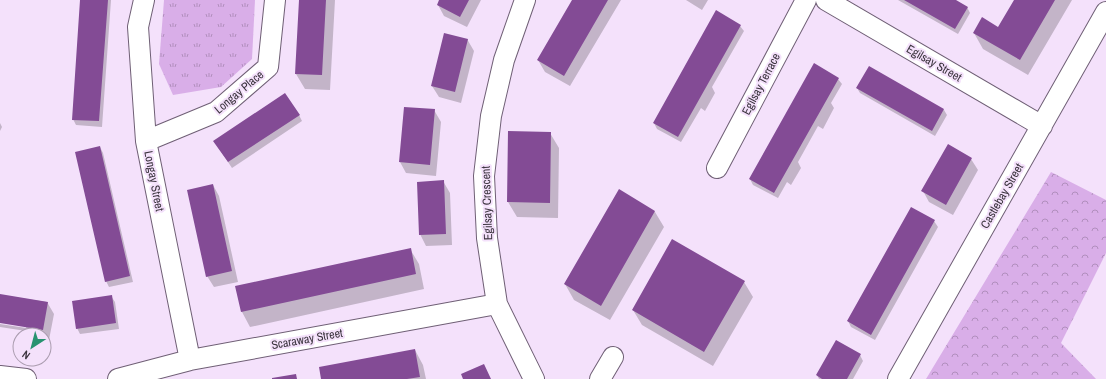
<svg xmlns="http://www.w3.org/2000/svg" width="1106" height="379" font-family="'Archivo Narrow',sans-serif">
	<defs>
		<pattern id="grass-tufts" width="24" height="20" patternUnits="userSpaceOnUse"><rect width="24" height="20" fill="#d9aee8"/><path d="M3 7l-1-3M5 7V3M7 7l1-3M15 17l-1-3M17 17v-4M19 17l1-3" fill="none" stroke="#b18ebd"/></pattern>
		<pattern id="park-crowns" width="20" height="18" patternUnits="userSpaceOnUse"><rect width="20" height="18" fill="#d9aee8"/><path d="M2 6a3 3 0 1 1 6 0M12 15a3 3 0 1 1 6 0" fill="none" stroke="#b18ebd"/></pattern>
	</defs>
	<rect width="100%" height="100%" fill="#f4e1fb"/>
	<path fill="url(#grass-tufts)" d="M 164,0 L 255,0 L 252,59 L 221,87 L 173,95 L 159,64 Z"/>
	<path fill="url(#park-crowns)" d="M 1051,172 L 1106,200 L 1106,253 L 1061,343 L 1096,379 L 926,379 Z"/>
	<path fill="#0003" d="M 81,0 L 111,0 L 102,127 L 76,125 L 73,119 Z
		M 300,0 L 335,0 L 330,90 L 305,89 L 296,74 Z
		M 440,0 L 481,0 L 467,27 L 444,16 L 438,5 Z
		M 574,0 L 621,0 L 570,86 L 545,72 L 538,60 Z
		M 686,0 L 708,0 L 702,10 Z
		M 898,0 L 954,0 L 967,7 L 970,13 L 958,34 Z
		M 1015,0 L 1072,0 L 1028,75 L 983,49 L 974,33 L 999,28 Z
		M 740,26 L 744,31 L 712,87 L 715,93 L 705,111 L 701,108 L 681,142 L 657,129 L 654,123 Z
		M 467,39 L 474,51 L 461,103 L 439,97 L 432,86 Z
		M 838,79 L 842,84 L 831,103 L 834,108 L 823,129 L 818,126 L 798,162 L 801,168 L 791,185 L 787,182 L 778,198 L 753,185 L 750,179 Z
		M 857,88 L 944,110 L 947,115 L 935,136 L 860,93 Z
		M 434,110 L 441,122 L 436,176 L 406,173 L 400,162 Z
		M 299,115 L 302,121 L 232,168 L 218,147 Z
		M 0,123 L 2,127 L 0,131 Z
		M 550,133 L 559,148 L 558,218 L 517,217 L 508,202 Z
		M 100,147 L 103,153 L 133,282 L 109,287 L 106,281 Z
		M 971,159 L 978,170 L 953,215 L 929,202 L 923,191 Z
		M 443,181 L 450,193 L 452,245 L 426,246 L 420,234 Z
		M 213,185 L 219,196 L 238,282 L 214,287 L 207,276 Z
		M 619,191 L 655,212 L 664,227 L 610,320 L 574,300 L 565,284 Z
		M 934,221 L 938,227 L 875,340 L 851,327 L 848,321 Z
		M 410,249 L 419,264 L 424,289 L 250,327 L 242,312 L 236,287 Z
		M 744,282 L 753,297 L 713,366 L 642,325 L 633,310 Z
		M 0,295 L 47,302 L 54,314 L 49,340 L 44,339 L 44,335 L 28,335 L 26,331 L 0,327 L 0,324 L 26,328 L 26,326 L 0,322 Z
		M 111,296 L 115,302 L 119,329 L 80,334 L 77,328 Z
		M 415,350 L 423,365 L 426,379 L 322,379 Z
		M 860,355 L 863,361 L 853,379 L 819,379 L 817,375 Z"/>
	<path fill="#834b95" d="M 80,0 L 108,0 L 99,121 L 72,120 Z
		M 299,0 L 326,0 L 322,75 L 295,74 Z
		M 439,0 L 469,0 L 460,17 L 437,5 Z
		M 572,0 L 608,0 L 564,76 L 537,60 Z
		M 904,0 L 956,0 L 968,7 L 955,29 Z
		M 1014,0 L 1055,0 L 1020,60 L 973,33 L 982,17 L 998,27 Z
		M 716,10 L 741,25 L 678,137 L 653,123 Z
		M 444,33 L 468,39 L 455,92 L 431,86 Z
		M 814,63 L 839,78 L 774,193 L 749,179 Z
		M 869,66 L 944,109 L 932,131 L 856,88 Z
		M 285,93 L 300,115 L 228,162 L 213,141 Z
		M 404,107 L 435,109 L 430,165 L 399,162 Z
		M 508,131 L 551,132 L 550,203 L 507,202 Z
		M 948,144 L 972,158 L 946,205 L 921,191 Z
		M 100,146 L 130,276 L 105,282 L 75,152 Z
		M 444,180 L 446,234 L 419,235 L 417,182 Z
		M 213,184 L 232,271 L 206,277 L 187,190 Z
		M 619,189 L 655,211 L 601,306 L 564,284 Z
		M 911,207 L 935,220 L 871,335 L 847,321 Z
		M 672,239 L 745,281 L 704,352 L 632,310 Z
		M 411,248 L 416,274 L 241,312 L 235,286 Z
		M 0,294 L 48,302 L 43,330 L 0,323 Z
		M 112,295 L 116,323 L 76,329 L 72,301 Z
		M 836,340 L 861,354 L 847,379 L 822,379 L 816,375 Z
		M 415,349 L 420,377 L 407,379 L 321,379 L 319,367 Z
		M 484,364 L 491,379 L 463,379 L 461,374 Z
		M 296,374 L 297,379 L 272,379 L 272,378 Z"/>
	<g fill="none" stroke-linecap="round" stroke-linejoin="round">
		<g stroke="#6f5f75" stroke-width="22">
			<path id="street" d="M 144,0 L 138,27 L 146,141 L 190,360
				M 525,0 L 504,60 L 491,116 L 484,176 L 487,238 L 497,304 L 534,379
				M 826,0 L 1042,126
				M 146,141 L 216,112 L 268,67 L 275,0
				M 717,168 L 806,0
				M 0,376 L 26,379
				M 118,379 L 190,360 L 497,304
				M 600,379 L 613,357
				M 898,379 L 1106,12"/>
		</g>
		<use href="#street" stroke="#fff" stroke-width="20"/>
	</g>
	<g text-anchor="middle" stroke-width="4" stroke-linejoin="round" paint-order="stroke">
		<g font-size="12" fill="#3b343e" stroke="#f4e1fb">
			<text transform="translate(934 63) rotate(30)" y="4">Egilsay Street</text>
			<text transform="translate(761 84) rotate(-62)" y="4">Egilsay Terrace</text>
			<text transform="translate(239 92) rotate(-40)" y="4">Longay Place</text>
			<text transform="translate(154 181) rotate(79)" y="4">Longay Street</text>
			<text transform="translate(1002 196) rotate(-60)" y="4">Castlebay Street</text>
			<text transform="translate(487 203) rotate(-92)" y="4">Egilsay Crescent</text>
			<text transform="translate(307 339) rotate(-10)" y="4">Scaraway Street</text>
		</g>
	</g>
	<g transform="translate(32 347) rotate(216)"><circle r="19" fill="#f4e1fb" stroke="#aa9caf"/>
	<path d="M0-3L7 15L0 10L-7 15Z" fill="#289270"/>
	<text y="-6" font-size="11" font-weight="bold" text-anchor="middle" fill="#3b343e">N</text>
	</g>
</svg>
